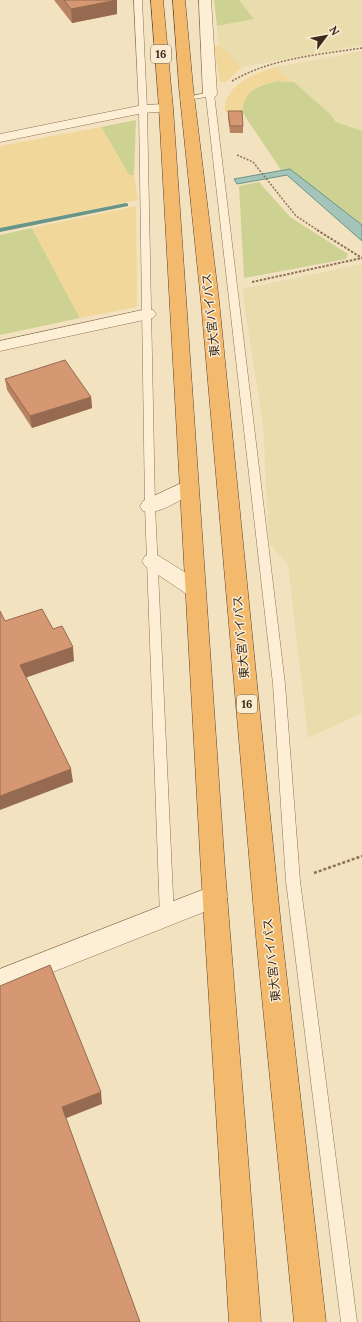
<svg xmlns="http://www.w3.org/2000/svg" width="362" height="1322" font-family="Lora,'Noto Sans JP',serif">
	<rect width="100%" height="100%" fill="#f3e2c0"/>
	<path fill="#e9ddad" d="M 239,0 L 362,0 L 362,45 L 242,67 L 219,44 L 217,26 L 253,19 Z
		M 362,51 L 362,131 L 336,122 L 330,114 L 276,67 Z
		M 362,264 L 362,713 L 308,738 L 288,565 L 269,543 L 263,425 L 242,289 Z"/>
	<path fill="#cdd293" d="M 214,0 L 239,0 L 254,19 L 217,26 Z
		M 277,81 L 294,82 L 330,114 L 336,122 L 362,131 L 362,225 L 290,169 L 281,170 L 242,112 C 244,90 257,86 277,81 Z
		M 136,120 L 134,175 L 129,175 L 101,127 Z
		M 259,182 L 290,217 L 348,254 L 346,259 L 244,278 L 239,186 Z
		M 32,228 L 80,318 L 0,335 L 0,235 Z"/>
	<path fill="#f2d79a" d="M 219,44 L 242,67 L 226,82 L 220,82 L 214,47 Z
		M 276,67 L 294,82 C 269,79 245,85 242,112 L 225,112 C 223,85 255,73 276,67 Z
		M 101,127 L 129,175 L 134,175 L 138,200 L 0,228 L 0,146 Z
		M 136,206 L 137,307 L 80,318 L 32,228 Z"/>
	<path fill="#a4c4ba" stroke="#699488" d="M 290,169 L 362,225 L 362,241 L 287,175 L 237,184 L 234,179 Z"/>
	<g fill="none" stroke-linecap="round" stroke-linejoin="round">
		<path fill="#699488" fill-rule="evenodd" d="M 126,203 L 128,204 L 128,206 L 0,232 L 0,228 Z"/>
		<g stroke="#8e7256" stroke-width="1">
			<path id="service" d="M 134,0 L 142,0 L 147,109 L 155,506 L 174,917 L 172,921 L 167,923 L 162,921 L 160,917 L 145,506 L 139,109 Z
				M 210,92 L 214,94 L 285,684 L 300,881 L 357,1322 L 341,1322 L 286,881 L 273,684 L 206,97 L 187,100 L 183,98 Z"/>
		</g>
		<g stroke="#8e7256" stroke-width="1">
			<path id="minor" d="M 199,0 L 211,0 L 217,94 L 215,97 L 205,97 L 203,94 Z
				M 166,104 L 171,105 L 173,108 L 171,111 L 143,113 L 0,142 L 0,134 L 143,105 Z
				M 147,309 L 153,310 L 156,314 L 153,318 L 0,351 L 0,341 Z
				M 188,480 L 195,482 L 198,487 L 195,492 C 180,499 159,516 143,511 L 140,506 L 143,501 Z
				M 152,553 L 159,556 L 202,583 L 206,589 L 202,595 L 195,597 L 188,595 L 145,566 L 142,561 L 145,556 Z
				M 215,885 L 224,888 L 228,896 L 224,904 L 0,993 L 0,969 Z"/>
		</g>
		<g stroke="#5b402b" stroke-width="1">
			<path id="trunk" d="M 151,0 L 163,0 L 173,108 L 225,870 L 261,1322 L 229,1322 L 201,870 L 159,108 Z
				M 173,0 L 185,0 L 193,87 L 219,301 L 282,936 L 326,1322 L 294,1322 L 256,936 L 201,301 L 179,87 Z"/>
		</g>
		<path stroke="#8e7256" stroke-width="1.5" stroke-dasharray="2 1.5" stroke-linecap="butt" d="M 232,81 C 272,58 317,55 362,48
			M 237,155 L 253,162 L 296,216 L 319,231"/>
		<path stroke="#8e7256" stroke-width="2" stroke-dasharray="2.5 1.5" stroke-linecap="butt" d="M 317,230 L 362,258
			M 252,282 L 362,258"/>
		<path stroke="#8e7256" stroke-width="2.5" stroke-dasharray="3 2" stroke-linecap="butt" d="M 314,873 L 362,856"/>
		<use href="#service" fill="#fcefd5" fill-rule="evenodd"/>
		<use href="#minor" fill="#fcefd5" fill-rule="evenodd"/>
		<use href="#trunk" fill="#f3ba6e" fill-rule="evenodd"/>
	</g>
	<path fill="#b78362" d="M 54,0 L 117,0 L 117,14 L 72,23 Z
		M 228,111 L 243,126 L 243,133 L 230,133 L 228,117 Z
		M 5,379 L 91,397 L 92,408 L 32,428 L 7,390 Z"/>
	<path fill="#956a50" d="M 117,0 L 117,14 L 72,23 L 71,9 Z
		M 91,397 L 92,408 L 32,428 L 30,416 Z
		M 73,647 L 74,661 L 22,679 L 20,665 Z
		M 71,769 L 73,782 L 0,810 L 0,796 Z
		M 101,1092 L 102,1104 L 64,1119 L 62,1107 Z"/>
	<path fill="#d59872" stroke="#956a50" d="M 64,0 L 117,0 L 71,9 Z
		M 228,111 L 242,111 L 243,126 L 230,126 Z
		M 65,360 L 91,397 L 30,416 L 5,379 Z
		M 42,609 L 53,629 L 62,626 L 73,647 L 20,665 L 71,769 L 0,796 L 0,611 L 5,621 Z
		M 50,965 L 101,1092 L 62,1107 L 140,1322 L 0,1322 L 0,986 Z"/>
	<g text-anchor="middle" stroke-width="3" stroke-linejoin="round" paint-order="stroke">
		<g fill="#f9ecd1" stroke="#756452" stroke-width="1">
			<rect x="151" y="45" width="20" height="18" rx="3"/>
			<rect x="237" y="695" width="20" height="18" rx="3"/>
		</g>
		<g font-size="11" font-weight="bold" fill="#3c2a1c">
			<text x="161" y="58">16</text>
			<text x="247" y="708">16</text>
		</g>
		<g font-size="12" fill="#3c2a1c" stroke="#f9ecd1">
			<text transform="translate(211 315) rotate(-96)" y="4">東大宮バイパス</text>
			<text transform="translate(241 637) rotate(-95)" y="4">東大宮バイパス</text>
			<text transform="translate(272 960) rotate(-96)" y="4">東大宮バイパス</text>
		</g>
	</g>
	<g transform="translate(326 36) rotate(58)" stroke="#f9ecd1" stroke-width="3" paint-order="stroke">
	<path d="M0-3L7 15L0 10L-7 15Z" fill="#3c2a1c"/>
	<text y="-6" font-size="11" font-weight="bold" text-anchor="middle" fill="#3c2a1c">N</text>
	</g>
</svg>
